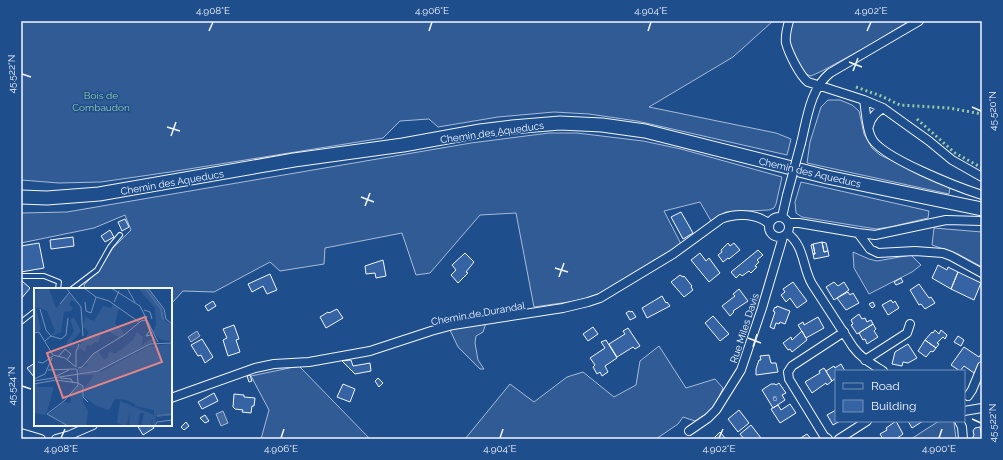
<svg xmlns="http://www.w3.org/2000/svg" width="1003" height="460" font-family="Raleway,sans-serif">
	<rect width="100%" height="100%" fill="#1f4e8c"/>
	<path fill="#305b95" stroke="#a8bbd7" d="M 21,21 L 773,21 L 733,57 L 649,107 L 776,133 L 791,139 L 787,155 L 637,121 L 589,114 L 554,112 L 498,117 L 438,127 L 429,119 L 400,121 L 383,138 L 170,172 L 101,182 L 59,183 L 21,180 Z
		M 791,21 L 909,21 L 870,45 L 822,71 L 811,76 L 803,73 L 790,44 L 789,38 Z
		M 828,100 L 840,100 L 852,105 L 859,111 L 864,134 L 872,148 L 880,155 L 950,187 L 949,194 L 807,163 L 810,142 L 821,107 Z
		M 549,133 L 577,133 L 643,141 L 681,149 L 782,177 L 776,204 L 774,208 L 769,210 L 726,212 L 711,221 L 700,202 L 664,211 L 681,244 L 603,292 L 587,298 L 575,301 L 534,307 L 516,213 L 480,215 L 430,273 L 416,275 L 402,233 L 325,248 L 324,264 L 280,271 L 270,262 L 214,292 L 183,291 L 171,304 L 171,289 L 85,289 L 84,285 L 99,270 L 113,248 L 131,230 L 125,215 L 94,228 L 21,243 L 21,213 L 67,212 L 471,143 Z
		M 801,182 L 929,211 L 928,218 L 890,227 L 876,229 L 802,217 L 796,213 L 795,202 Z
		M 934,228 L 982,232 L 982,267 L 958,254 L 932,245 Z
		M 853,252 L 869,259 L 877,261 L 911,255 L 921,265 L 912,272 L 869,294 L 854,268 Z
		M 486,323 L 483,332 L 476,336 L 475,343 L 478,360 L 484,369 L 480,369 L 458,347 L 450,330 Z
		M 659,346 L 686,388 L 715,379 L 723,388 L 713,410 L 695,421 L 683,417 L 678,424 L 656,439 L 465,439 L 510,384 L 534,402 L 567,377 L 583,372 L 614,397 L 636,385 L 640,361 Z
		M 299,366 L 370,439 L 261,439 L 269,410 L 251,376 Z
		M 939,421 L 952,421 L 954,423 L 956,439 L 911,439 Z"/>
	<path fill="#446ba0" stroke="#a8bbd7" d="M 197,331 L 200,336 L 191,342 L 188,337 Z
		M 223,411 L 228,423 L 221,426 L 216,414 Z"/>
	<path fill="#3563a3" stroke="#f2f6ff" d="M 681,212 L 693,233 L 683,239 L 671,217 Z
		M 125,219 L 129,227 L 122,231 L 118,222 Z
		M 110,230 L 114,237 L 105,242 L 101,236 Z
		M 73,237 L 74,246 L 51,249 L 50,240 Z
		M 822,242 L 826,243 L 828,251 L 824,252 Z
		M 822,242 L 824,252 L 828,251 L 829,256 L 814,259 L 813,254 L 815,254 L 813,244 Z
		M 39,243 L 44,268 L 21,272 L 21,246 Z
		M 728,243 L 730,246 L 734,243 L 740,250 L 729,259 L 728,258 L 723,262 L 718,255 L 722,252 L 721,250 Z
		M 813,244 L 815,254 L 813,254 L 811,245 Z
		M 758,250 L 763,255 L 757,260 L 759,262 L 755,266 L 757,267 L 751,273 L 749,271 L 742,276 L 740,274 L 736,278 L 731,272 Z
		M 465,253 L 474,262 L 466,272 L 468,273 L 458,283 L 451,275 L 456,270 L 452,265 Z
		M 700,253 L 706,261 L 709,258 L 720,273 L 709,282 L 691,260 Z
		M 383,260 L 386,276 L 376,278 L 375,273 L 366,274 L 365,266 Z
		M 938,265 L 947,270 L 948,267 L 958,272 L 951,289 L 932,278 Z
		M 958,272 L 981,283 L 974,300 L 951,289 Z
		M 270,274 L 277,290 L 267,294 L 263,286 L 252,292 L 248,284 Z
		M 680,275 L 683,277 L 684,276 L 692,286 L 691,287 L 693,290 L 684,297 L 671,282 Z
		M 901,278 L 903,282 L 896,285 L 894,282 Z
		M 22,281 L 30,288 L 21,299 L 21,282 Z
		M 793,282 L 807,301 L 797,308 L 790,298 L 786,302 L 781,295 L 785,292 L 783,289 Z
		M 834,282 L 838,286 L 844,282 L 849,290 L 834,300 L 826,287 Z
		M 919,284 L 929,298 L 931,297 L 935,303 L 925,309 L 921,304 L 919,305 L 910,290 Z
		M 739,289 L 748,301 L 733,311 L 734,312 L 730,316 L 722,306 L 735,296 L 733,294 Z
		M 848,292 L 850,295 L 853,293 L 859,303 L 846,310 L 837,298 Z
		M 662,296 L 666,303 L 667,302 L 670,306 L 647,318 L 642,308 Z
		M 891,300 L 893,303 L 895,301 L 899,308 L 888,315 L 882,305 Z
		M 213,301 L 216,306 L 208,311 L 205,306 Z
		M 873,302 L 875,306 L 872,308 L 869,304 Z
		M 777,306 L 790,311 L 785,324 L 780,322 L 779,324 L 776,323 L 774,329 L 770,327 L 775,312 L 773,311 L 775,307 L 776,308 Z
		M 337,309 L 343,318 L 326,328 L 320,317 L 328,312 L 329,313 Z
		M 629,311 L 631,312 L 632,311 L 636,317 L 630,320 L 626,313 Z
		M 859,314 L 862,319 L 865,318 L 867,322 L 871,320 L 873,324 L 857,334 L 851,325 L 853,324 L 851,320 Z
		M 713,316 L 729,334 L 720,341 L 705,323 Z
		M 818,317 L 824,328 L 806,338 L 798,325 L 803,322 L 804,325 Z
		M 873,324 L 876,329 L 874,331 L 878,337 L 867,344 L 865,339 L 863,340 L 859,333 Z
		M 234,325 L 239,339 L 236,340 L 240,352 L 228,356 L 223,340 L 227,338 L 223,329 Z
		M 593,327 L 598,334 L 588,341 L 583,334 Z
		M 628,328 L 640,346 L 635,349 L 633,347 L 617,357 L 609,344 L 625,334 L 623,331 Z
		M 935,330 L 939,334 L 941,330 L 947,335 L 945,339 L 943,337 L 937,343 L 939,344 L 936,348 L 925,340 L 932,332 L 933,333 Z
		M 802,331 L 807,340 L 792,352 L 790,349 L 788,350 L 783,343 L 791,337 L 792,340 Z
		M 958,336 L 964,340 L 961,346 L 954,342 Z
		M 202,339 L 213,357 L 205,363 L 201,355 L 198,356 L 191,345 Z
		M 606,340 L 617,358 L 605,366 L 608,372 L 602,376 L 600,372 L 597,374 L 593,367 L 595,365 L 590,358 L 605,348 L 601,342 Z
		M 925,340 L 936,348 L 933,352 L 931,351 L 926,357 L 918,351 Z
		M 908,344 L 917,358 L 908,363 L 903,362 L 902,366 L 892,364 L 895,352 Z
		M 964,347 L 979,357 L 982,353 L 982,361 L 974,373 L 964,366 L 960,371 L 951,365 Z
		M 769,355 L 771,363 L 776,363 L 778,372 L 756,375 L 756,369 L 759,360 L 761,360 L 760,356 Z
		M 351,360 L 353,366 L 370,363 L 371,371 L 355,374 L 342,361 Z
		M 35,363 L 35,377 L 34,377 L 27,368 Z
		M 841,364 L 845,371 L 836,371 L 836,378 L 832,381 L 826,371 L 834,366 L 835,368 Z
		M 824,368 L 832,381 L 827,385 L 826,383 L 812,393 L 805,382 L 820,373 L 819,371 Z
		M 250,375 L 252,381 L 249,382 L 247,376 Z
		M 378,378 L 383,383 L 379,387 L 375,381 Z
		M 779,383 L 786,393 L 782,395 L 785,400 L 773,408 L 762,390 L 771,384 L 775,384 L 776,385 Z
		M 343,384 L 355,389 L 350,402 L 337,397 Z
		M 214,393 L 218,401 L 202,409 L 198,402 Z
		M 234,394 L 244,395 L 244,397 L 255,398 L 254,406 L 252,406 L 251,413 L 242,412 L 243,410 L 235,409 L 233,407 Z
		M 790,404 L 796,413 L 780,423 L 771,409 L 778,405 L 781,410 Z
		M 739,410 L 749,423 L 738,432 L 728,419 Z
		M 836,410 L 836,421 L 840,421 L 833,425 L 827,415 Z
		M 205,415 L 209,421 L 205,423 L 200,418 Z
		M 896,421 L 903,434 L 896,439 L 883,439 L 880,434 L 887,430 L 886,428 Z
		M 908,421 L 923,421 L 912,428 Z
		M 186,422 L 189,426 L 184,430 L 181,427 Z
		M 137,425 L 152,425 L 154,428 L 143,435 Z
		M 751,425 L 761,438 L 760,439 L 744,439 L 740,434 Z
		M 980,427 L 982,439 L 972,439 L 974,435 L 973,431 L 975,428 Z
		M 720,432 L 726,439 L 713,439 Z
		M 807,434 L 811,439 L 799,439 Z"/>
	<g fill="none" stroke-linecap="round" stroke-linejoin="round">
		<g stroke="#f2f6ff" stroke-width="6">
			<path id="lane" d="M 21,276 L 44,276 L 59,282 L 58,289
				M 72,289 L 97,270 L 110,247 L 120,235
				M 21,322 L 35,311"/>
		</g>
		<g stroke="#f2f6ff" stroke-width="10">
			<path id="street" d="M 789,21 C 787,28 785,36 786,43 C 789,54 800,76 808,82 L 864,100 L 883,108 L 929,141 L 952,160 L 982,177
				M 864,100 C 866,111 866,126 871,137 C 879,157 960,188 982,195
				M 869,126 C 871,117 876,113 883,108
				M 801,143 C 807,119 810,89 830,73 L 919,21
				M769 227a10 10 0 1 1 20 0a10 10 0 1 1-20 0Z
				M 782,217 L 787,195
				M 789,223 L 799,223 L 858,233 L 875,235 L 946,220 L 982,221
				M 787,233 C 805,246 802,267 812,284 L 853,347 C 861,358 872,364 883,371
				M 858,233 L 870,249 L 878,253 L 915,251 L 943,253 L 951,256 L 982,273
				M 865,360 L 907,333 L 910,324
				M 968,396 L 972,390 L 982,366
				M 171,398 L 255,368 L 274,364 L 309,362 L 370,351 L 431,331 L 453,325 L 563,308 L 588,302 L 600,298 L 673,254 L 721,219 C 735,213 757,213 769,224
				M 964,411 L 982,408
				M 959,421 L 962,427 L 963,439
				M 689,431 L 708,418 L 716,410 L 741,370 L 762,308 L 783,237
				M 21,433 L 41,439
				M 56,439 L 70,435 L 93,425
				M 828,439 L 824,436 L 789,379 L 788,372 L 792,366 L 844,332
				M 839,439 L 867,421"/>
		</g>
		<g stroke="#f2f6ff" stroke-width="15">
			<path id="primary" d="M 21,197 L 47,198 L 99,194 L 294,160 L 403,145 L 480,131 L 512,127 L 560,123 L 602,125 L 645,131 L 827,177 L 982,209"/>
		</g>
		<use href="#lane" stroke="#1f4e8c" stroke-width="4"/>
		<use href="#street" stroke="#1f4e8c" stroke-width="8"/>
		<use href="#primary" stroke="#1f4e8c" stroke-width="13"/>
		<g stroke="#f2f6ff" stroke-width="10" stroke-linecap="butt">
			<path id="street-bridge" d="M 787,195 L 801,143"/>
		</g>
		<use href="#street-bridge" stroke="#1f4e8c" stroke-width="8"/>
		<path stroke="#97c8a6" stroke-width="3" stroke-dasharray="2 3" stroke-linecap="butt" d="M 856,87 L 881,96 L 900,105 L 949,108 L 982,114
			M 917,119 L 955,153 L 982,168"/>
	</g>
	<path fill="none" stroke="#f2f6ff" stroke-width="1.5" d="M 209,31 L 213,22M 429,31 L 432,22M 648,31 L 651,22M 867,31 L 871,22M 849,62 L 862,67M 853,71 L 858,58M 22,74 L 31,77M 972,107 L 981,111M 167,127 L 180,131M 171,136 L 176,122M 361,197 L 374,202M 365,206 L 370,193M 555,268 L 568,272M 559,277 L 564,263M 748,338 L 761,343M 753,347 L 757,334M 22,386 L 31,389M 972,419 L 981,423M 61,438 L 65,429M 281,438 L 284,429M 500,438 L 503,429M 719,438 L 723,429M 939,438 L 942,429"/>
	<g text-anchor="middle" stroke-width="3" stroke-linejoin="round" paint-order="stroke">
		<g font-size="8" fill="#c3d1e8">
			<text x="775" y="401">6</text>
		</g>
		<g font-size="10" fill="#97c8a6" stroke="#1f4e8c">
			<text x="101" y="99">Bois de<tspan x="101" dy="12">Combaudon</tspan></text>
		</g>
		<g font-size="10" fill="#f2f6ff" stroke="#1f4e8c">
			<text transform="translate(492 132) rotate(-8)" y="4">Chemin des Aqueducs</text>
			<text transform="translate(810 172) rotate(13)" y="4">Chemin des Aqueducs</text>
			<text transform="translate(172 182) rotate(-10)" y="4">Chemin des Aqueducs</text>
			<text transform="translate(478 313) rotate(-10)" y="4">Chemin de Durandal</text>
			<text transform="translate(744 328) rotate(-72)" y="4">Rue Miles Davis</text>
		</g>
	</g>
	<g transform="translate(34 288)">
		<rect width="138" height="138" fill="#1f4e8c"/>
		<path d="M 9,0 L 15,1 L 22,20 L 35,6 L 44,15 L 37,12 L 35,17 L 39,20 L 37,23 L 30,24 L 27,44 L 19,48 L 17,47 L 21,43 L 13,23 L 6,20 L 2,20 L 7,42 L 0,45 L 0,3 ZM 104,0 L 114,0 L 128,18 L 131,32 L 138,37 L 138,54 L 125,51 L 119,44 L 122,37 L 121,20 ZM 79,16 L 85,20 L 81,36 L 86,39 L 90,46 L 85,49 L 69,41 L 64,55 L 61,54 L 57,58 L 53,57 L 51,64 L 47,61 L 43,62 L 55,44 L 49,39 L 51,29 L 60,33 L 69,18 L 77,20 ZM 40,29 L 47,43 L 35,58 L 32,55 L 40,43 L 36,32 ZM 103,44 L 109,49 L 108,57 L 120,49 L 122,52 L 69,81 L 45,85 L 45,81 L 55,77 L 52,75 L 58,67 L 64,63 L 70,72 L 73,70 L 76,63 L 80,66 L 87,62 L 99,52 ZM 138,56 L 138,128 L 122,128 L 121,138 L 118,138 L 119,127 L 117,138 L 107,138 L 110,125 L 106,125 L 104,138 L 95,138 L 96,123 L 93,137 L 89,137 L 83,135 L 86,113 L 120,127 L 120,122 L 101,118 L 101,116 L 92,112 L 81,111 L 75,122 L 63,118 L 50,109 L 51,100 L 60,87 L 45,87 L 69,83 L 115,58 ZM 3,96 L 4,99 L 20,99 L 12,127 L 0,125 L 0,97 ZM 45,96 L 48,98 L 49,114 L 54,123 L 52,138 L 35,138 L 14,127 L 30,114 L 37,115 L 36,107 Z" fill="#305b95"/>
		<path fill="none" stroke="#446ba0" stroke-width="2" d="M 111,0 L 127,21 L 129,32M 123,128 L 138,126"/>
		<path fill="none" stroke="#7391ba" stroke-width="1" d="M 32,0 L 47,19 L 49,48M 50,0 L 62,9 L 75,13 L 105,34M 77,0 L 106,18 L 124,54M 93,0 L 101,14M 114,0 L 130,21 L 132,31 L 138,36M 51,14 L 52,23 L 57,25 L 62,9M 80,14 L 85,3M 26,16 L 35,5M 6,21 L 12,42 L 17,48M 110,22 L 116,24 L 118,31M 116,42 L 112,48 L 117,47M 0,45 L 5,44 L 19,67 L 31,70 L 42,79M 11,53 L 17,48 L 27,51 L 32,47 L 34,30M 24,69 L 31,61 L 37,66 L 33,72M 4,74 L 9,75 L 19,68M 42,79 L 42,64 L 45,56M 44,80 L 48,79 L 59,66 L 90,47 L 107,33 L 112,32 L 113,28M 14,82 L 42,81M 20,89 L 35,82M 26,90 L 37,91 L 39,95M 0,91 L 11,86 L 18,70M 0,93 L 64,83 L 116,56 L 138,55M 44,95 L 49,98 L 49,109 L 54,114M 0,96 L 22,92 L 44,95M 34,138 L 13,126 L 30,113 L 44,97 L 43,81M 121,138 L 123,134 L 138,132"/>
		<path fill="#e38589" fill-opacity="0.15" stroke="#e38589" stroke-width="2" d="M 111,29 L 128,74 L 29,110 L 13,65 Z"/>
		<rect width="138" height="138" fill="none" stroke="#f2f6ff" stroke-width="2"/>
	</g>
	<rect width="1003" height="460" fill="none" stroke="#1f4e8c" stroke-width="44"/>
	<rect x="835" y="370" width="130" height="52" fill="#1f4e8c" stroke="#7391ba"/>
	<rect x="843" y="383" width="20" height="6" fill="#1f4e8c" stroke="#7391ba"/>
	<text x="871" y="390" font-size="12" fill="#f2f6ff">Road</text>
	<rect x="843" y="400" width="20" height="12" fill="#3563a3" stroke="#7391ba"/>
	<text x="871" y="410" font-size="12" fill="#f2f6ff">Building</text>
	<rect x="22" y="22" width="959" height="416" fill="none" stroke="#f2f6ff" stroke-width="1.5"/>
	<g font-size="10" text-anchor="middle" fill="#f2f6ff">
		<text x="213" y="14">4.908°E</text>
		<text x="432" y="14">4.906°E</text>
		<text x="651" y="14">4.904°E</text>
		<text x="871" y="14">4.902°E</text>
		<text transform="translate(11 74) rotate(-90)" y="4">45.522°N</text>
		<text transform="translate(992 111) rotate(-90)" y="4">45.520°N</text>
		<text transform="translate(11 386) rotate(-90)" y="4">45.524°N</text>
		<text transform="translate(992 423) rotate(-90)" y="4">45.522°N</text>
		<text x="61" y="452">4.908°E</text>
		<text x="281" y="452">4.906°E</text>
		<text x="500" y="452">4.904°E</text>
		<text x="719" y="452">4.902°E</text>
		<text x="939" y="452">4.900°E</text>
	</g>
</svg>
